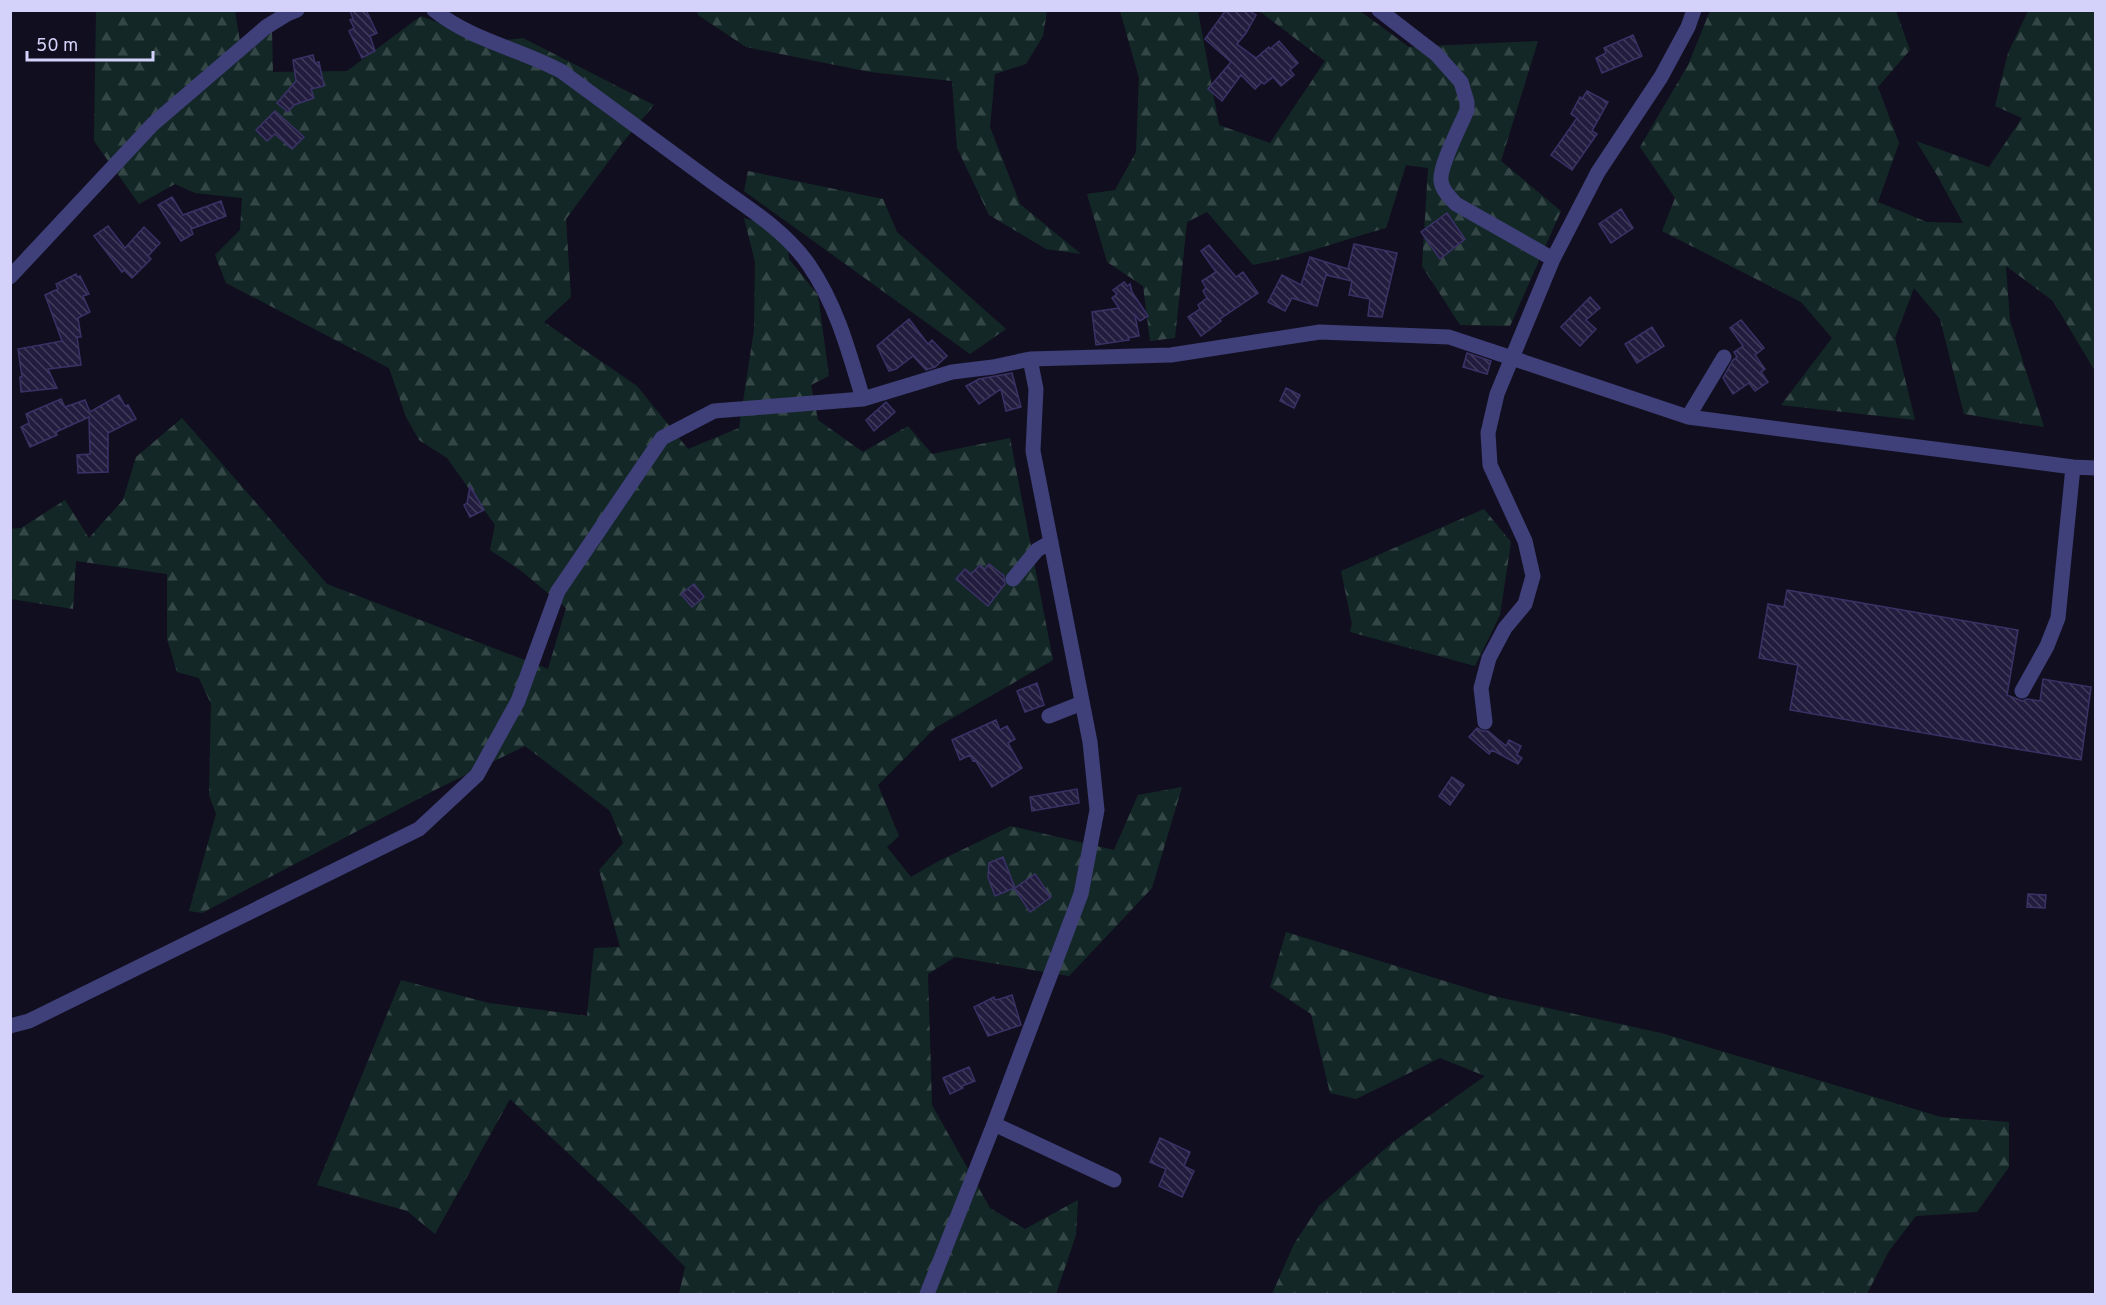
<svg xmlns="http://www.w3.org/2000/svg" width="2106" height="1305" font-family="Overpass,sans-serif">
	<defs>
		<pattern id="forest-firs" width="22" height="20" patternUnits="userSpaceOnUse" patternTransform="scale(1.5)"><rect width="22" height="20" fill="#132826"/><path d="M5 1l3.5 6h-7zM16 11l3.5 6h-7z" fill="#344646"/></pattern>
		<pattern id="building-back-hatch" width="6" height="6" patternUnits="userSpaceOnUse" patternTransform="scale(1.5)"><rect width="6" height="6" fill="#221d3e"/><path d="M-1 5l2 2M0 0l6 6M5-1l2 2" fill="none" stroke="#413d5b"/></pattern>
	</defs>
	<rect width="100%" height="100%" fill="#110f1f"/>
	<path fill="url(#forest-firs)" d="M 96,11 L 235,11 L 240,42 L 272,31 L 273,72 L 347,71 L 421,16 L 488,42 L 523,38 L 654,105 L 623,142 L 566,219 L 571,297 L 544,322 L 637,386 L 688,449 L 739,428 L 754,330 L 755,262 L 744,218 L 786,231 L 789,259 L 818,295 L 829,376 L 811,385 L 818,420 L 863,452 L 908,426 L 932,454 L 1010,438 L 1053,660 L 935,728 L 878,785 L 899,836 L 887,847 L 911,877 L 937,862 L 1011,826 L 1114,850 L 1138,795 L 1182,787 L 1152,888 L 1069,976 L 955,957 L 928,974 L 932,1105 L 990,1208 L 1025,1229 L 1078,1200 L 1076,1235 L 1056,1294 L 679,1294 L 685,1267 L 630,1211 L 510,1099 L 435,1234 L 407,1211 L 317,1185 L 401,980 L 489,1003 L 587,1016 L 594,948 L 620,947 L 599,870 L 623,843 L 610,811 L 525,746 L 437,789 L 202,913 L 189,911 L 216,814 L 209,795 L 211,704 L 199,678 L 177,672 L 167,639 L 167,574 L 76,561 L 73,609 L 11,599 L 10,529 L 21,528 L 65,500 L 89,538 L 123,500 L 136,457 L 182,418 L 327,584 L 548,669 L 566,608 L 520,570 L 490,550 L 495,525 L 447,458 L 419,440 L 406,417 L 389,368 L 226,283 L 215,255 L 240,230 L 242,198 L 195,193 L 175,184 L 139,204 L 94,141 Z
		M 697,11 L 1047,11 L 1043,36 L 1026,64 L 995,74 L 990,127 L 1020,204 L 1081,254 L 1046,249 L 989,215 L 957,148 L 952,81 L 870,72 L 746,47 L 698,15 Z
		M 1120,11 L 1198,11 L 1219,125 L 1270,143 L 1325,61 L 1259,11 L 1360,11 L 1409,47 L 1538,41 L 1501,161 L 1561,211 L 1510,326 L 1460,325 L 1422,266 L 1428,168 L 1406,165 L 1386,228 C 1342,240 1298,257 1253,265 L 1207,212 L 1187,222 L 1175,338 L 1150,341 L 1143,286 L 1107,262 L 1087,194 L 1115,190 L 1136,152 L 1139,78 Z
		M 1710,11 L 1896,11 L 1910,50 L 1878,87 L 1899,143 L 1878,202 L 1927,222 L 1963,223 L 1937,175 L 1916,141 L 1989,167 L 2022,118 L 1995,106 L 2008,53 L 2028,11 L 2095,11 L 2095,371 L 2053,301 L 2006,266 L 2010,321 L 2044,427 L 1964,414 L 1940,319 L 1914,288 L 1895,338 L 1915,420 L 1781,405 L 1832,338 L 1801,302 L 1662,231 L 1675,198 L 1640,147 L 1688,65 Z
		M 748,171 L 883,199 L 897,232 L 1006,329 L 970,354 L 744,191 Z
		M 1484,509 L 1511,542 L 1500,615 L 1475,666 L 1350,632 L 1352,624 L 1341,571 Z
		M 1286,932 L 1493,996 L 1661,1033 L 1941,1117 L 2009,1122 L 2009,1167 L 1977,1212 L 1916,1216 L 1889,1251 L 1867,1294 L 1272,1294 L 1294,1244 L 1319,1206 L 1393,1142 L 1485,1076 L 1440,1058 L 1356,1099 L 1330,1093 L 1311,1014 L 1270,987 Z"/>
	<path fill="url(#building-back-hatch)" stroke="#3a3267" stroke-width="1.5" d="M 350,10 L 366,10 L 377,33 L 370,36 L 375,51 L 362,58 L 349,31 L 354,28 L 350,20 L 353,19 Z
		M 1226,10 L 1248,10 L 1256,15 L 1246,33 L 1237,44 L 1256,58 L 1269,47 L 1270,49 L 1279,41 L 1298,63 L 1290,70 L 1294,75 L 1281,86 L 1273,77 L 1264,84 L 1262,82 L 1255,89 L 1241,75 L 1222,101 L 1208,89 L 1231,62 L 1205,39 Z
		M 1633,35 L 1642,56 L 1602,73 L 1596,58 L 1606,53 L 1604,48 Z
		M 313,55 L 315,63 L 319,62 L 324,86 L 311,89 L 314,98 L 294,105 L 288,112 L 277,103 L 296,81 L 293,60 Z
		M 1587,91 L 1608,102 L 1592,131 L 1597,134 L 1572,170 L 1551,155 L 1577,118 L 1571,114 L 1580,97 L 1582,99 Z
		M 275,111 L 304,137 L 292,149 L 275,134 L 267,141 L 256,130 Z
		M 172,197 L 183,215 L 221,201 L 226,216 L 191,229 L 193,234 L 181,241 L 158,205 Z
		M 1621,209 L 1633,228 L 1611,243 L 1599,224 Z
		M 1447,213 L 1465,239 L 1440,259 L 1421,232 Z
		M 108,226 L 125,248 L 144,227 L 160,243 L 148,256 L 151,259 L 132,278 L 124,270 L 122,272 L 94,236 Z
		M 1354,244 L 1397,253 L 1382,317 L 1368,316 L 1370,299 L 1349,295 L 1352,281 L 1326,275 L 1317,306 L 1292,298 L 1285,311 L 1268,302 L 1282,275 L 1301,285 L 1310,257 L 1348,269 Z
		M 1209,245 L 1236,277 L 1243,272 L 1258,293 L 1220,319 L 1221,321 L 1201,336 L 1188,317 L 1200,309 L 1198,305 L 1207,298 L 1203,291 L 1206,288 L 1202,281 L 1216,272 L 1201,251 Z
		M 76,274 L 77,277 L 80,276 L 89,294 L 83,296 L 90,312 L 78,318 L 81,337 L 77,337 L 81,365 L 48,369 L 57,388 L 21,392 L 20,377 L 22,377 L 18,349 L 62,341 L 45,295 L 58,289 L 56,284 Z
		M 1124,282 L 1127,286 L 1130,284 L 1132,292 L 1148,316 L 1140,321 L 1135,315 L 1139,336 L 1128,338 L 1129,340 L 1096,345 L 1092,312 L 1119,308 L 1112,298 L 1117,294 L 1113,290 Z
		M 1590,297 L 1600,308 L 1586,320 L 1596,329 L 1580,346 L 1561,327 Z
		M 909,319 L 928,344 L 932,340 L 947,356 L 935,367 L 926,370 L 913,356 L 896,369 L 889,371 L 877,346 Z
		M 1741,320 L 1764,348 L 1755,355 L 1765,369 L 1761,372 L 1768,382 L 1755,391 L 1749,383 L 1733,394 L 1723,378 L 1733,360 L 1737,357 L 1734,352 L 1743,346 L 1730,328 Z
		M 1652,327 L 1664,346 L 1637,363 L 1625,344 Z
		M 1467,353 L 1491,361 L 1487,374 L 1463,367 Z
		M 1012,373 L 1021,407 L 1006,411 L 1001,389 L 979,404 L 966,386 L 979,379 Z
		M 1286,388 L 1300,395 L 1294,408 L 1280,401 Z
		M 119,395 L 125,406 L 128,405 L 136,419 L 108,433 L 108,472 L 78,473 L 77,455 L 90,454 L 89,417 L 56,432 L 57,435 L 30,447 L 21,427 L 29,423 L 26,414 L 61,399 L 65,407 L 85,400 L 90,412 Z
		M 886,402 L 895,412 L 874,431 L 866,420 Z
		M 470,486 L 484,510 L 470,517 L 464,505 L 467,503 Z
		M 989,564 L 1004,576 L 1005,584 L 988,606 L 956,579 L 965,569 L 971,574 L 980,565 L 985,569 Z
		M 694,584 L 704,597 L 692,607 L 681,594 Z
		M 1787,590 L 2018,630 L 2007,695 L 2022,701 L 2027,699 L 2040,701 L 2043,679 L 2091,687 L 2081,760 L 1790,710 L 1798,665 L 1759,658 L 1768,604 L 1784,607 Z
		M 1037,683 L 1044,705 L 1025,712 L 1017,691 Z
		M 996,720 L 1000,730 L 1007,726 L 1015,739 L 1008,743 L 1022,768 L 992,787 L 975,760 L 973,761 L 970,755 L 960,760 L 952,740 Z
		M 1477,728 L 1482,731 L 1488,731 L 1506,746 L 1509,740 L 1521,746 L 1517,755 L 1522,758 L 1518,764 L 1492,750 L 1489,754 L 1469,737 Z
		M 1452,777 L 1464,785 L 1450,805 L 1439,796 Z
		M 1077,789 L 1079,803 L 1032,811 L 1030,797 Z
		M 1003,857 L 1015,888 L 1035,874 L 1051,897 L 1030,912 L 1014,888 L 995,896 L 988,877 L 989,863 Z
		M 2028,894 L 2046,895 L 2045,908 L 2027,907 Z
		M 1012,995 L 1021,1025 L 988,1036 L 974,1007 L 994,997 L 995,1000 L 1000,999 Z
		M 969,1067 L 975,1081 L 962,1086 L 963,1088 L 950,1094 L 943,1078 Z
		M 1160,1138 L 1190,1152 L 1184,1166 L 1194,1171 L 1182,1197 L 1159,1186 L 1166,1169 L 1150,1162 Z"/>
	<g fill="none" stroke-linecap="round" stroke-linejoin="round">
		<path stroke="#3f3f79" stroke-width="15" d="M 434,10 C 471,40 520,49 561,71 C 612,108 662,145 712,182 C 745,206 785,230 809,265 C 837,306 849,352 863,399
			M 1379,10 L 1436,54 L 1461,82 L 1467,102 L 1467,110 C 1461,125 1439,166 1441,181 C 1442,190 1450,198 1456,204 L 1553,259
			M 10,277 L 153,124 L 266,27 L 287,14 L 297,10
			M 1688,417 L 1724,357
			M 1013,579 L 1037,550 L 1051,542
			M 2022,691 L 2047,646 L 2058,618 L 2073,467
			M 1049,716 L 1082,703
			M 1485,722 L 1481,688 L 1489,658 L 1505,628 L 1525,604 L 1533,576 L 1525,541 L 1490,465 L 1488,433 L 1497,394 L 1553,259 L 1598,172 L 1661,77 L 1688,27 L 1694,10
			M 10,1026 L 29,1021 L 419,829 L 477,775 L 518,701 L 558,591 L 662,438 L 714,411 L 863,399 L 952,372 L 993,367 L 1030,359 L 1171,355 L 1320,332 L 1449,337 L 1688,417 L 2073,467 L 2096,468
			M 994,1124 L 1081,894 L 1097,810 L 1090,742 L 1033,451 L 1036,389 L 1030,359
			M 927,1294 L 994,1124 L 1114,1180"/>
	</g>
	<rect width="2106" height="1305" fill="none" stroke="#d4d1fa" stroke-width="24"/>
	<path d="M27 51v9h126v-9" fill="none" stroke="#d4d1fa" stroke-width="3"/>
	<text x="36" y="51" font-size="18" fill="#d4d1fa" stroke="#110f1f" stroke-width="4.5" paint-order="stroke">50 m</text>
</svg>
